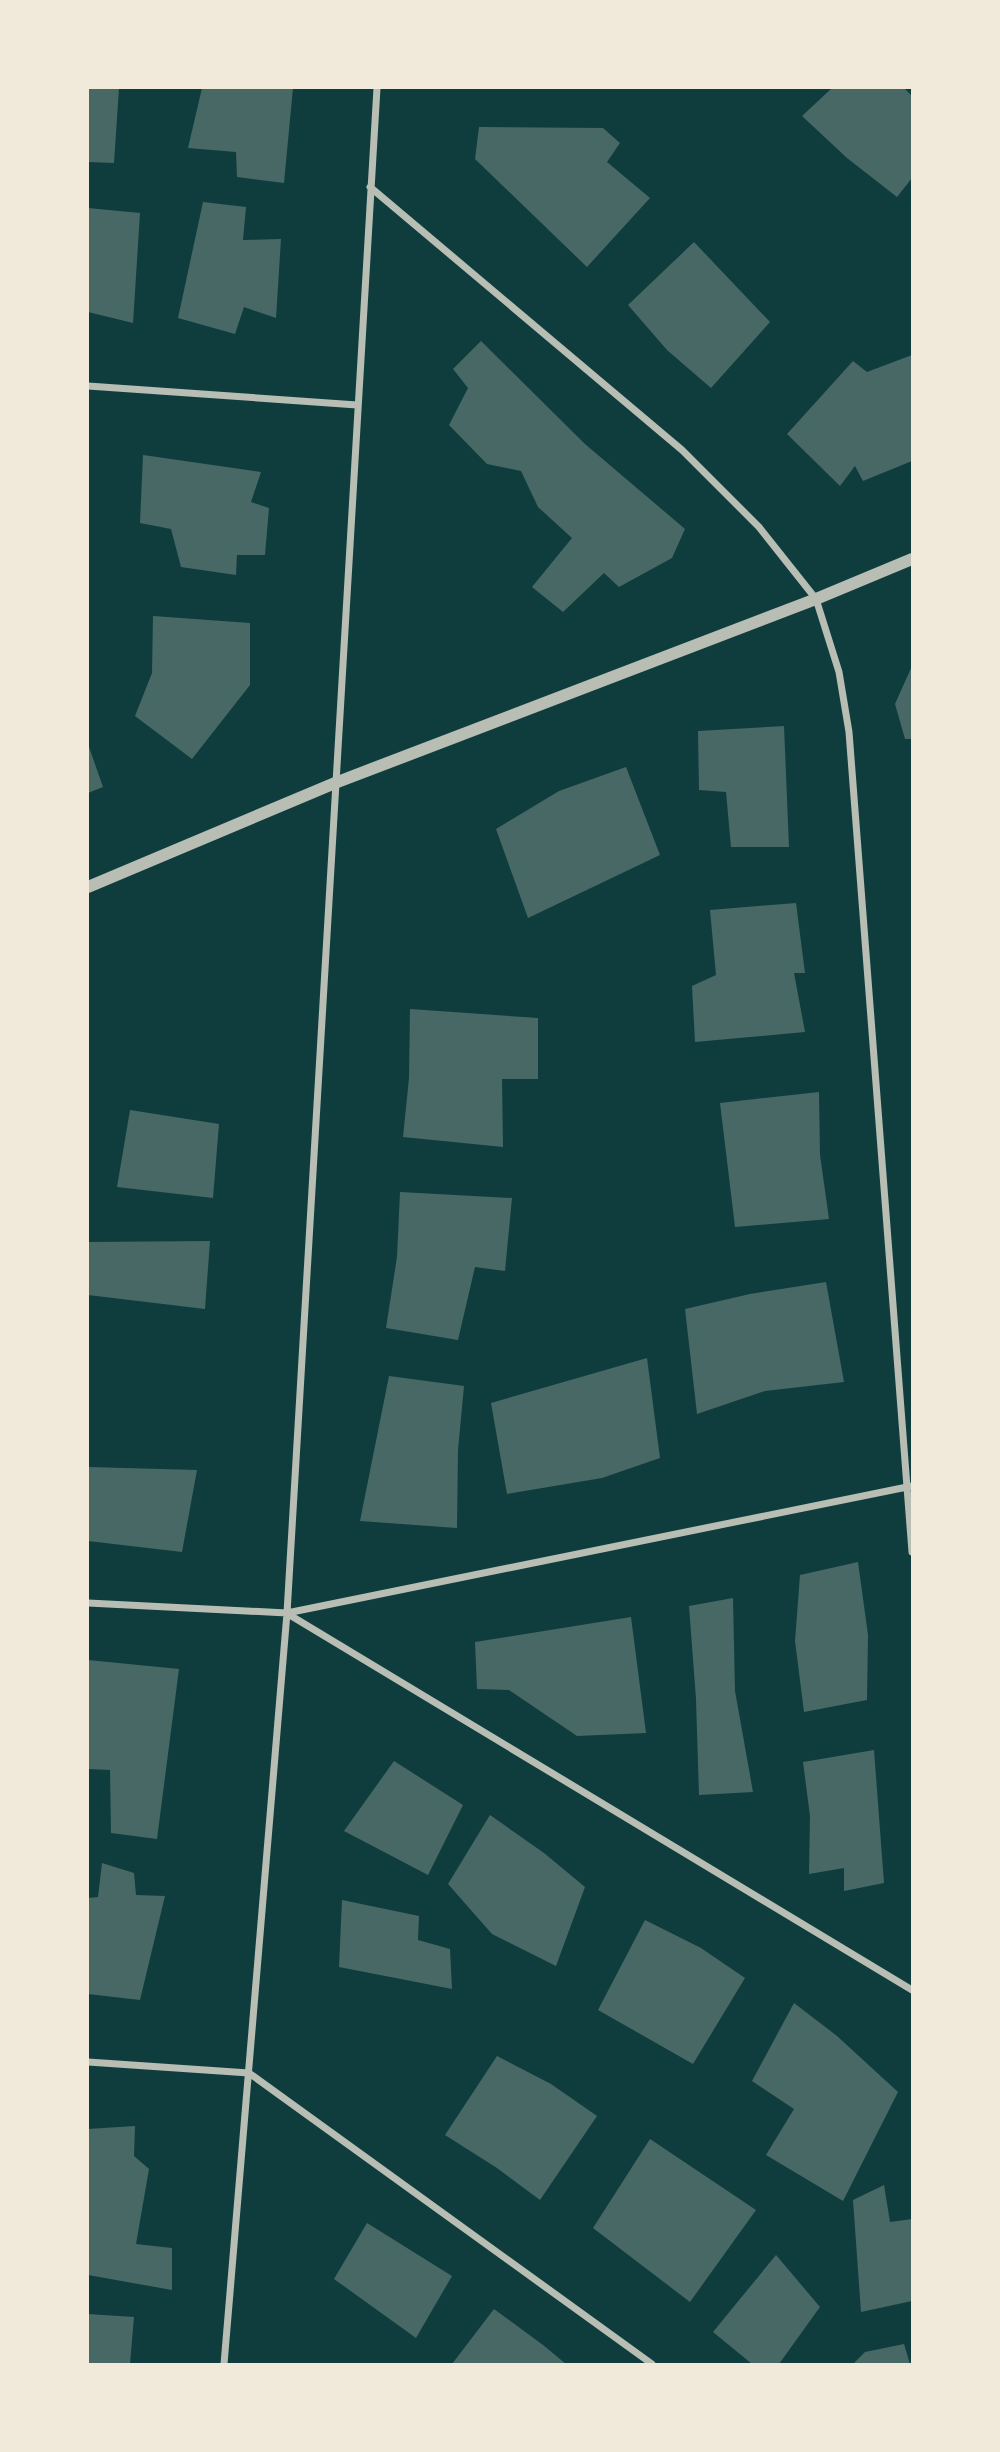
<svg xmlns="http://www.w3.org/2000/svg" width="1000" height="2452" font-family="'Sofia Sans Condensed',sans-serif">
	<rect width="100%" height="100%" fill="#0f3d3e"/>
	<path fill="#486865" d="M 88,88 L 119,88 L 114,163 L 88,162 Z
		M 202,88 L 293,88 L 284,183 L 237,177 L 236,152 L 188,148 Z
		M 832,88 L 904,88 L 912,96 L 912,178 L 897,197 L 847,158 L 802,116 Z
		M 479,127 L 603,128 L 620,143 L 607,162 L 650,198 L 587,267 L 475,159 Z
		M 203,202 L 246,207 L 243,240 L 281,239 L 276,318 L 244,307 L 235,334 L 178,318 Z
		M 88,208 L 140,213 L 133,323 L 88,312 Z
		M 694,242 L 770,322 L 711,388 L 667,350 L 628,305 Z
		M 481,341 L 585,444 L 685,529 L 672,558 L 619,587 L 604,573 L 563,612 L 532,587 L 572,538 L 538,507 L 521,471 L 487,464 L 449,425 L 468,388 L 453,369 Z
		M 912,355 L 912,461 L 863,481 L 855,466 L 840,486 L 787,434 L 853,361 L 867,372 Z
		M 143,455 L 261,472 L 251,502 L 269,508 L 265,555 L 237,555 L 236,575 L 181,567 L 171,529 L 140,523 Z
		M 153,616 L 250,623 L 250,685 L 192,759 L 135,716 L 152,673 Z
		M 912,666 L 912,739 L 905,739 L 895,704 Z
		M 784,726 L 789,847 L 731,847 L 726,792 L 699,790 L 698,731 Z
		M 88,744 L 103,787 L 88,793 Z
		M 626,767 L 660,855 L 528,918 L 496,829 L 559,791 Z
		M 796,903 L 805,973 L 794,973 L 805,1032 L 695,1042 L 692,986 L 716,975 L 710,910 Z
		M 410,1009 L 538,1018 L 538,1079 L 502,1079 L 503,1147 L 403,1137 L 409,1078 Z
		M 819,1092 L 820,1155 L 829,1219 L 735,1227 L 720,1103 Z
		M 130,1110 L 219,1124 L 213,1198 L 117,1187 Z
		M 400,1192 L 512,1198 L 505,1271 L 475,1267 L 458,1340 L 386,1328 L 397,1257 Z
		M 210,1241 L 205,1309 L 88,1295 L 88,1242 Z
		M 826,1282 L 844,1382 L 765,1391 L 697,1414 L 685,1309 L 750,1294 Z
		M 647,1358 L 660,1458 L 602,1478 L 507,1494 L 491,1403 Z
		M 389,1376 L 464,1386 L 458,1450 L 457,1528 L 360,1521 Z
		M 88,1467 L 197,1470 L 182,1552 L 88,1541 Z
		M 858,1562 L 868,1635 L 867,1700 L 804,1712 L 795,1641 L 800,1575 Z
		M 733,1598 L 735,1691 L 753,1792 L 699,1795 L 696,1699 L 689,1606 Z
		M 631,1617 L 646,1733 L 577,1736 L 509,1690 L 477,1689 L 475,1642 Z
		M 88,1660 L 179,1669 L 157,1839 L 111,1833 L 110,1770 L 88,1769 Z
		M 874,1750 L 884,1883 L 844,1891 L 844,1868 L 809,1874 L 810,1816 L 803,1762 Z
		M 394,1761 L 463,1805 L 428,1875 L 344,1831 Z
		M 490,1815 L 544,1853 L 585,1887 L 556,1966 L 492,1934 L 448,1884 Z
		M 102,1863 L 134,1873 L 136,1895 L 165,1896 L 140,2000 L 88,1994 L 88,1898 L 98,1897 Z
		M 342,1900 L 419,1916 L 418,1940 L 450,1949 L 452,1989 L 339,1967 Z
		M 645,1920 L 701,1948 L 745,1978 L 693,2064 L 598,2010 Z
		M 794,2003 L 837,2036 L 898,2092 L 843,2201 L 766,2155 L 794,2109 L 752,2081 Z
		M 497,2056 L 551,2084 L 597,2116 L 540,2200 L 497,2168 L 445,2135 Z
		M 135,2126 L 134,2156 L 149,2169 L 136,2244 L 172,2248 L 172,2290 L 88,2275 L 88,2129 Z
		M 650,2139 L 756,2210 L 690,2302 L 593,2228 Z
		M 884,2185 L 890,2222 L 912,2219 L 912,2301 L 861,2312 L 853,2200 Z
		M 367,2223 L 452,2276 L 416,2338 L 334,2279 Z
		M 776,2255 L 820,2307 L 779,2364 L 752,2364 L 713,2332 Z
		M 494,2309 L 543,2345 L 566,2364 L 452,2364 Z
		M 88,2314 L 134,2317 L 130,2364 L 88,2364 Z
		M 904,2344 L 910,2364 L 853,2364 L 865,2352 Z"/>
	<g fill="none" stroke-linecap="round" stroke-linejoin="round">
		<path stroke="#b8beb3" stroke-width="7" d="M 370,187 L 682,450 L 759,527 L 816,599 L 839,672 L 849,732 L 912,1552
			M 88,386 L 357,405
			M 88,1603 L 287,1613 L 912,1486
			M 288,1614 L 912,1990
			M 88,2062 L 249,2073 L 652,2364
			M 224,2364 L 287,1613 L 377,88"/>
		<path stroke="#b8beb3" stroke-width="12" d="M 88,887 L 335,783 L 816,599 L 912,559"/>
	</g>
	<rect width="1000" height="2452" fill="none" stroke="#f1e9da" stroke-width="178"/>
</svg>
